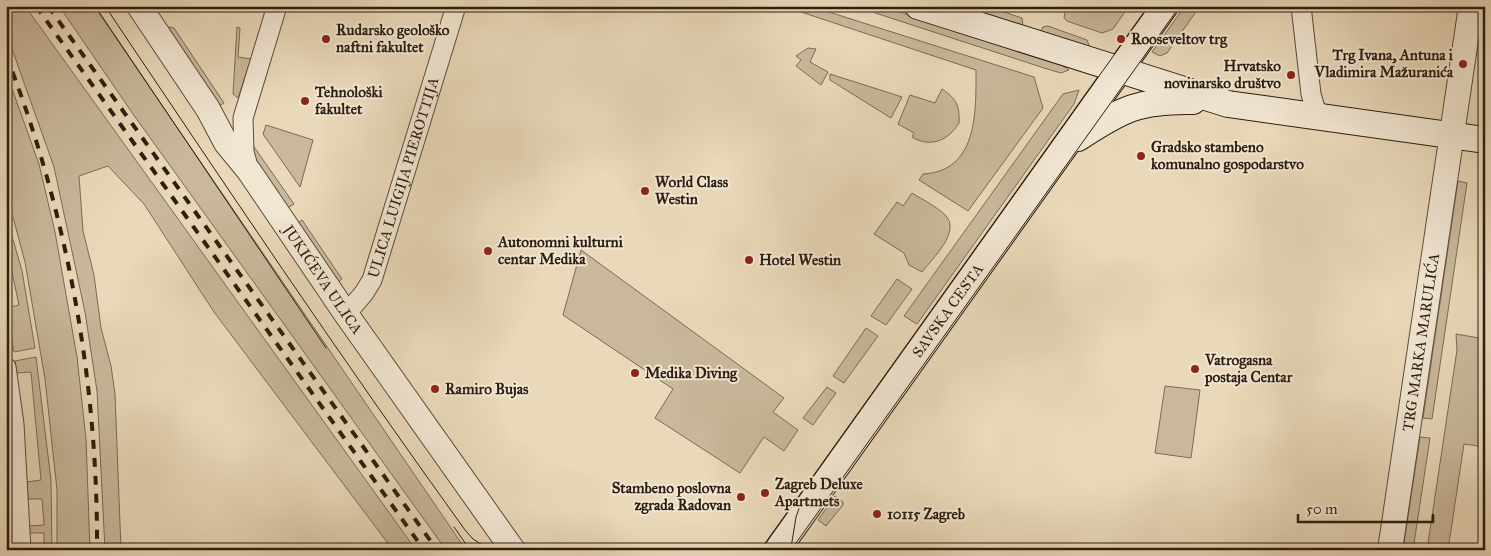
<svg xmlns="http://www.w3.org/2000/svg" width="1491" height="556" font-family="'IM FELL Great Primer',serif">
	<rect width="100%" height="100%" fill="#e9d8b9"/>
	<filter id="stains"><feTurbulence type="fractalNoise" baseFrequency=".004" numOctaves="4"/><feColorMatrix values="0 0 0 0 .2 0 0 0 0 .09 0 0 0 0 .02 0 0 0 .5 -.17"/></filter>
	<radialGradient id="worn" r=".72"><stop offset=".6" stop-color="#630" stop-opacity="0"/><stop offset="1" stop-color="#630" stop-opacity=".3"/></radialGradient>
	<path fill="#c9b89c" stroke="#7a6b56" d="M 6,6 L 25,6 L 416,550 L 393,550 L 214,312 L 144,204 L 108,166 L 79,176 L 83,231 L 94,275 L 101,328 L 111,366 L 115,394 L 121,550 L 105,550 L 97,391 L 85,312 L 54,167 L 6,32 Z
		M 59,6 L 94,6 L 466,550 L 446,550 L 133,114 Z
		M 783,6 L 810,6 L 1034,77 L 1043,108 L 968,211 L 919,180 L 923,174 C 978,171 976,112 976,70 Z
		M 854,6 L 882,6 L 1060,64 L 1069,70 L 1061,73 L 1044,68 Z
		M 961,6 L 986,6 L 1022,18 L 1023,26 Z
		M 1066,6 L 1129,6 L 1113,29 L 1102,33 L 1067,21 L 1064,18 Z
		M 1185,6 L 1200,6 L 1167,53 L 1160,56 L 1152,52 Z
		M 1048,26 L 1087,40 L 1090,48 L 1040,32 L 1043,27 Z
		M 168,27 L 174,28 L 224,103 L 217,107 L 165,29 Z
		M 237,27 L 240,28 L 238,57 L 251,59 L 238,98 L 233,94 Z
		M 808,48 L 816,49 L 810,62 L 828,72 L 821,85 L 796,66 L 801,60 L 796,56 Z
		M 6,72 L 39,164 L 55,232 L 77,357 L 86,439 L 90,550 L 57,550 L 57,490 L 45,379 L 25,262 L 6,191 Z
		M 830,74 L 902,97 L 891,118 L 830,80 Z
		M 942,89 C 956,98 960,106 959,123 C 948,141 930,148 912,137 L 914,133 L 898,124 L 910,95 L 935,103 Z
		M 1079,90 L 1074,104 L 917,324 L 904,316 L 1063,94 Z
		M 266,125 L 313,140 L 300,187 L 263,134 Z
		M 252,144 L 294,204 L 286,209 C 274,190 252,168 252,144 Z
		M 1458,181 L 1467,183 L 1432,419 L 1423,418 Z
		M 912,193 C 923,200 936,206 945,215 C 962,231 932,259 922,272 L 909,265 L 904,253 L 874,234 L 897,202 L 903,206 Z
		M 6,215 L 22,271 L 35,348 L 14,352 L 6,308 L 19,305 L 9,258 L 6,258 Z
		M 302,220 L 342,279 L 336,284 L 296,224 Z
		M 581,250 L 784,398 L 773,412 L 798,430 L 784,451 L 764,437 L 740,473 L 655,418 L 673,389 L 563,315 Z
		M 897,279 L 912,289 L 886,325 L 871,316 Z
		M 866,328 L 878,336 L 844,383 L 833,376 Z
		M 1456,334 L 1485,339 L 1485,447 L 1464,444 L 1448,550 L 1427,550 L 1457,350 Z
		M 36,357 L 51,480 L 52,550 L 44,550 L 44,533 L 29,533 L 29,526 L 44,525 L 42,499 L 28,499 L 27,482 L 41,480 L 31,372 L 17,373 L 15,361 Z
		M 1165,386 L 1200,390 L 1191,458 L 1155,453 Z
		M 827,387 L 836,393 L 813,425 L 803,418 Z
		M 1420,437 L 1430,438 L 1413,550 L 1403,550 Z
		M 835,496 L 843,502 L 843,505 L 826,526 L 818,520 Z"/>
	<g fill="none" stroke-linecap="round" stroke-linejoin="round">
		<g stroke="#5a4c3a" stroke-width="21">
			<g id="minor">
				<path d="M 1301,6 L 1311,94 L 1315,108 L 1323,118"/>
				<path d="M 249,170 L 244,152 L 243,118 L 277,6"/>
				<path id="s1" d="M 346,314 L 364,293 L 372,280 L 456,6"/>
				<path d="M 6,367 L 14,424 L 21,550"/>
			</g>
		</g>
		<g stroke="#5a4c3a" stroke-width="26">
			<g id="tertiary">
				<path id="s2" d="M 139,6 L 208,109 L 226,143 L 249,171 L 346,314 L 513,550"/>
				<path id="s3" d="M 1390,550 L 1471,6"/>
			</g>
		</g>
		<g stroke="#2b1e10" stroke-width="28">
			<g id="secondary">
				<path d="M 918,6 L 1228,104 L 1485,140"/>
				<path d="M 1078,138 C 1122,109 1139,100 1193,101"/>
				<path id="s4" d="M 777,550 L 1165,6"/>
			</g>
		</g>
		<use href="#minor" stroke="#f1e6d2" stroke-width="19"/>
		<use href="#tertiary" stroke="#f1e6d2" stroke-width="24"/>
		<use href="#secondary" stroke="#f1e6d2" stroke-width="26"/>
		<path stroke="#2b1e10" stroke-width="1" d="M 95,6 L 326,348
			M 105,6 C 223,182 341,358 465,530 L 473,539 L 490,550
			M 454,527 L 470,550
			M 791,548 L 796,517 L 802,500
			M 761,550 L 1149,6
			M 791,550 L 1180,6"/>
		<path stroke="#2b1e10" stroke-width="4" stroke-dasharray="9 9" stroke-linecap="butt" d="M 36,6 L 424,550
			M 48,6 L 437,550
			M 6,55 C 67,211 98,381 97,550"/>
	</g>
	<g fill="#8f2418" stroke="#f1e6d2" stroke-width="2">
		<circle cx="326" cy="39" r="5"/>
		<circle cx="1121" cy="39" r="5"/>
		<circle cx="1463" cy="64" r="5"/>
		<circle cx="1291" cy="75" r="5"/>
		<circle cx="305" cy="101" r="5"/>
		<circle cx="1141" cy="156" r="5"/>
		<circle cx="645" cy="191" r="5"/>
		<circle cx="488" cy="251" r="5"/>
		<circle cx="749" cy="260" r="5"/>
		<circle cx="1195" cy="369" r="5"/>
		<circle cx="635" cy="373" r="5"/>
		<circle cx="435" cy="389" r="5"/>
		<circle cx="765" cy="493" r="5"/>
		<circle cx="741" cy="497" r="5"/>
		<circle cx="877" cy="514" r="5"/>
	</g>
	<g text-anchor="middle" stroke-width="4" stroke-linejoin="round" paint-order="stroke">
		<g font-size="15" font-weight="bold" fill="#2b1e10" stroke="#f1e6d2" text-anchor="start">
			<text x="336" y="35">Rudarsko geološko<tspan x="336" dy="17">naftni fakultet</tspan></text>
			<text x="1131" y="44">Rooseveltov trg</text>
			<text x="1453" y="60" text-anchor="end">Trg Ivana, Antuna i<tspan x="1453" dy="17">Vladimira Mažuranića</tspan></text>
			<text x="1281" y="71" text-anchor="end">Hrvatsko<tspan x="1281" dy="17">novinarsko društvo</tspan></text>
			<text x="315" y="97">Tehnološki<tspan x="315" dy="17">fakultet</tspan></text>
			<text x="1151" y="152">Gradsko stambeno<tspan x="1151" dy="17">komunalno gospodarstvo</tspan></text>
			<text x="655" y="187">World Class<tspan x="655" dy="17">Westin</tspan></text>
			<text x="498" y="247">Autonomni kulturni<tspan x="498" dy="17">centar Medika</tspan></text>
			<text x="759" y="265">Hotel Westin</text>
			<text x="1205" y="365">Vatrogasna<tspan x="1205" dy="17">postaja Centar</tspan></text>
			<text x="645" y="378">Medika Diving</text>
			<text x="445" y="394">Ramiro Bujas</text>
			<text x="775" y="489">Zagreb Deluxe<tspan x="775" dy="17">Apartmets</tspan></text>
			<text x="731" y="493" text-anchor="end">Stambeno poslovna<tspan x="731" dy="17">zgrada Radovan</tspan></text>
			<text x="887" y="519">10115 Zagreb</text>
		</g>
		<g font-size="15" fill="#2b1e10" stroke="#f1e6d2">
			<text dy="5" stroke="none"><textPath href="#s1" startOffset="150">ULICA LUIGIJA PIEROTTIJA</textPath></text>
			<text dy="5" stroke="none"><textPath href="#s2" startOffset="330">JUKIĆEVA ULICA</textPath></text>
			<text dy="5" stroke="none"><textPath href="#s4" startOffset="294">SAVSKA CESTA</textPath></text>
			<text dy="5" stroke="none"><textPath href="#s3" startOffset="210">TRG MARKA MARULIĆA</textPath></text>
		</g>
	</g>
	<rect width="1491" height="556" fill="none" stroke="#e9d8b9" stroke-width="25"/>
	<rect x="8" y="8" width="1476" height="541" fill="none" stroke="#2b1e10" stroke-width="2.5"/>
	<rect x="12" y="12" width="1466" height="531" fill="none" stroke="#2b1e10"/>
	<path d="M1298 514v8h135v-8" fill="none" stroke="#2b1e10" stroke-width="2.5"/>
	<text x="1306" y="514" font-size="15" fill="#2b1e10" stroke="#f1e6d2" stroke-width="4" paint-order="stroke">50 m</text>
	<rect width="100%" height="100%" filter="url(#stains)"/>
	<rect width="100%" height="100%" fill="url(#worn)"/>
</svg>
